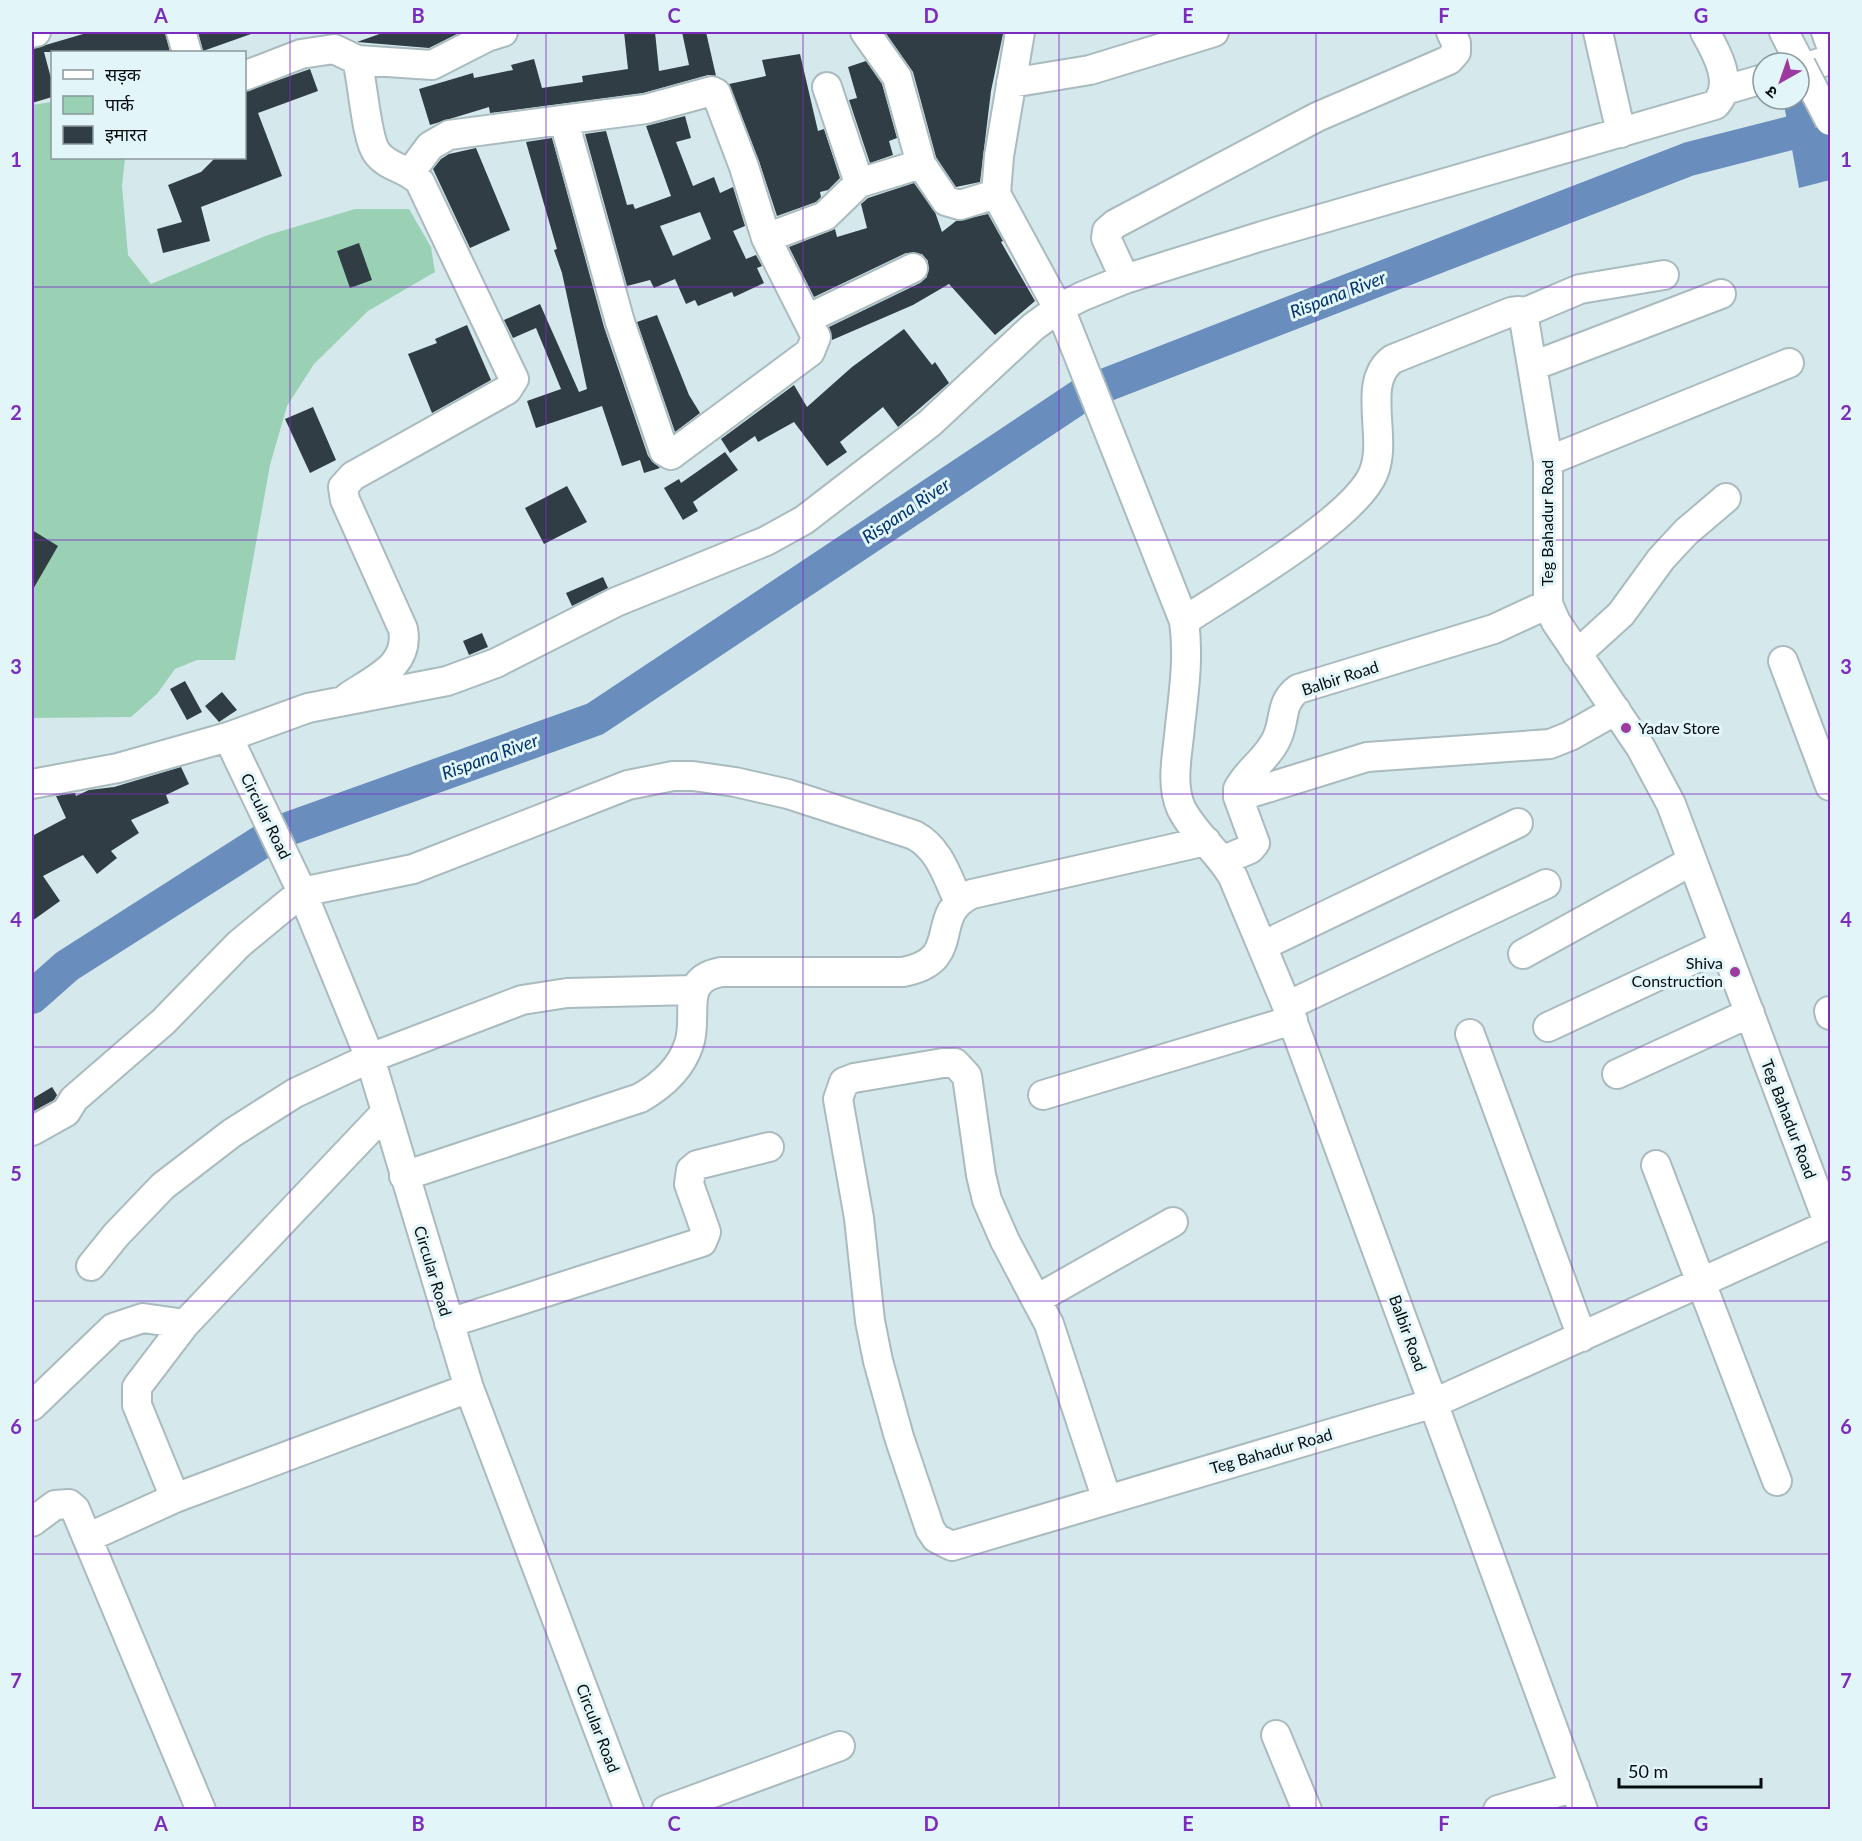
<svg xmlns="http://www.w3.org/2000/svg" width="1862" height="1841" font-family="Lato,'Noto Sans Devanagari',sans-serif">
	<rect width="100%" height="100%" fill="#d5e8eb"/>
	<path fill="#9ad1b4" d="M 52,102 L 52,158 L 125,158 L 122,186 L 128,255 L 151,284 L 268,235 L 355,209 L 409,209 L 431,247 L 435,272 L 368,311 L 314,364 L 287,406 L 270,465 L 235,660 L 197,660 L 175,669 L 157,694 L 131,717 L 32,718 L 32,105 Z"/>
	<path fill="#698dbd" d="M 1830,84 L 1830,180 L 1799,188 L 1783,99 L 1799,99 L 1799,93 Z"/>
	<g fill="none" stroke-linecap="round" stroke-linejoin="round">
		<path stroke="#698dbd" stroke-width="34" d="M 32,997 L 67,966 L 274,834 L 595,719 L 1085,393 L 1689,159 L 1830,123"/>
	</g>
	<path fill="#303d44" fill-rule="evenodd" d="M 90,32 L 165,32 L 170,52 L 44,52 L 52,82 L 52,97 L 32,103 L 32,49 Z
		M 198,32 L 251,32 L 251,34 L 203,51 Z
		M 385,32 L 461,32 L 429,48 L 357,42 Z
		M 624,32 L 655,32 L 659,71 L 689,65 L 682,32 L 706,32 L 716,76 L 708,75 L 643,93 L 490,113 L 489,107 L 430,125 L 419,89 L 473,73 L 474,78 L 513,70 L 511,65 L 534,59 L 542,88 L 583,82 L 582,76 L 628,69 Z
		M 885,32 L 1003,34 L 991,91 L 980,182 L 956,187 L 936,157 L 913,72 Z
		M 800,54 L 818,131 L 824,129 L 840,178 L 828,190 L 820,192 L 821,197 L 816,202 L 777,216 L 759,161 L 729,84 L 766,76 L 762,60 Z
		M 866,61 L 882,84 L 897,138 L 889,141 L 893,155 L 870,163 L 849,100 L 857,98 L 848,67 Z
		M 310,69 L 318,91 L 258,113 L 282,176 L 201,207 L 210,241 L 163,253 L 157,229 L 182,222 L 168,185 L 201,172 L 215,158 L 244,158 L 244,92 Z
		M 685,116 L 691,138 L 676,142 L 693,186 L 714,177 L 720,193 L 733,187 L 745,226 L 733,231 L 746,259 L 756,255 L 762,266 L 757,268 L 764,283 L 734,297 L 732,292 L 698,306 L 695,300 L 686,304 L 675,279 L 654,288 L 650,280 L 627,286 L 585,134 L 606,131 L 627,205 L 633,204 L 635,209 L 671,196 L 646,126 ZM 700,212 L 711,239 L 673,256 L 660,226 Z
		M 552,138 L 604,327 L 648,456 L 660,468 L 644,473 L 640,460 L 622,466 L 602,406 L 536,428 L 527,401 L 561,389 L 536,328 L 513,338 L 504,320 L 540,304 L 579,392 L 587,389 L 562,273 L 554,250 L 557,249 L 526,142 Z
		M 476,148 L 510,230 L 470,248 L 433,169 L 441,159 L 449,154 Z
		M 914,183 L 935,212 L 942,232 L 956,221 L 988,214 L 1003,241 L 1001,242 L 1035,301 L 995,335 L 949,284 L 913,305 L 832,340 L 829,327 L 920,283 L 927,277 L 928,261 L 922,254 L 906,253 L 814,297 L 789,247 L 835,229 L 837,237 L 867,228 L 861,204 L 868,198 Z
		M 359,243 L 372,280 L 350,288 L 337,251 Z
		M 657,315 L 689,395 L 700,413 L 675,432 L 637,322 Z
		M 467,325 L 491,380 L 432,413 L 408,354 L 437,343 L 435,339 Z
		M 904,329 L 932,365 L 935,362 L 949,383 L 898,427 L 883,407 L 840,442 L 847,452 L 827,466 L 794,422 L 758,442 L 755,436 L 730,453 L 721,439 L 794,385 L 807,407 L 852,367 Z
		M 313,407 L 336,460 L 310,473 L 285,419 Z
		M 725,452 L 738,470 L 693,502 L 698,511 L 683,520 L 664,488 L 679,479 L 681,483 Z
		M 567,486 L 587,522 L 544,544 L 525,508 Z
		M 32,530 L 58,546 L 32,591 Z
		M 603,577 L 608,588 L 572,606 L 566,593 Z
		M 482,633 L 488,647 L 469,655 L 463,641 Z
		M 185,681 L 202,712 L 187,720 L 170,689 Z
		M 222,692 L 237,710 L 219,722 L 205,706 Z
		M 181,767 L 189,784 L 166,795 L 169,803 L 131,820 L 139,833 L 111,851 L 117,858 L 97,874 L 83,855 L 43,876 L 60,901 L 32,921 L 32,836 L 66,818 L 56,796 L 75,793 L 76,796 L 89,790 L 114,787 Z
		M 52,1087 L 57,1095 L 54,1100 L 32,1112 L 32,1099 Z"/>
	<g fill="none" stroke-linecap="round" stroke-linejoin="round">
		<g stroke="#a9bbbe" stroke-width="32">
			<path id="minor" d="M 181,32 L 187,52
				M 865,32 L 897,77 L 921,164 L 946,201 L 960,205 L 996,194
				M 1020,32 L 999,156 L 996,194 L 1065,321 L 1184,621 C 1189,656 1184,691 1180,726 C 1178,752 1170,783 1181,808 C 1194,834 1219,852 1233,877 L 1287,1006 L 1583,1810
				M 1598,32 L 1621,133
				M 1784,32 L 1801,65
				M 1826,32 L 1830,43
				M 32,33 L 36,32
				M 1799,69 L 1830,60
				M 244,76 L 301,54 L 334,49 L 357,60 L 432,65 L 487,37 L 503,32
				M 1011,83 L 1090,70 L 1214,32
				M 827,87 L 859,183
				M 1725,90 L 1763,79
				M 410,173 L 430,146 L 449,135 L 646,109 L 712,91 L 716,93 L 744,167 L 766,238 L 816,337 L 810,352 L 671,455 L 664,451 L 620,322 L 564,121
				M 766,238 L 825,216 L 859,183 L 921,164
				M 1125,279 L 1106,238 L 1107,231 L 1115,224 L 1317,117 L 1449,60 L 1456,52 L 1456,43 L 1451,32
				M 1523,313 L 1580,289 L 1664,275
				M 807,319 L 913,268
				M 1533,366 L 1721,294
				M 1548,461 L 1789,363
				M 1184,621 C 1229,591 1353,520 1373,474 C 1389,439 1360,382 1393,359 L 1511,312 L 1519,311 L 1523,313 L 1548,461 L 1548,604 L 1556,622 L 1641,748 L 1671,804 L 1829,1225
				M 1577,654 L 1621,614 L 1661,559 L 1686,532 L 1726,498
				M 1783,661 L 1830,786
				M 348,697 C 374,679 410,666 403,629 L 345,500 L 343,487 L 353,476 L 507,390 L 514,379 L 420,182 C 408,168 388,168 377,153 C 366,139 363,82 357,60
				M 228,737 L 302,892 L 370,1058 L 469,1388 L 629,1810
				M 32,784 L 118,768 L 228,737 L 308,708 L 447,681 L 496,663 L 616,602 L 766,541 L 804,520 L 930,423 L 1033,327 L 1059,308 L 1083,296 L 1125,279 L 1262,236 L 1715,105 C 1735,85 1717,53 1705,32
				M 1238,797 L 1367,757 L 1550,744 L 1570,736 L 1616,710
				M 1224,860 L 1250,849 L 1255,843 L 1238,797 L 1238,789 C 1248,770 1267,759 1276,740 C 1286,721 1279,703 1298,689 L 1494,629 L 1548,604
				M 1262,946 L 1518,823
				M 1523,954 L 1692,861
				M 1287,1006 L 1546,884
				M 1829,1011 L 1830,1015
				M 1548,1027 L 1724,945
				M 1470,1034 L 1582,1337
				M 1617,1074 L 1750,1013
				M 1043,1095 L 1293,1020
				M 32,1131 L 66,1112 L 74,1099 L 163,1022 L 239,944 L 302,892 L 413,869 L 628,785 L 673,776 L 693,776 L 735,782 L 788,794 L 914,835 C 939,848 947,876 958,900
				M 1656,1165 L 1777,1481
				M 404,1176 L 640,1098 C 661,1086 681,1069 689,1044 C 699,1015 678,980 721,972 L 903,972 C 966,960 926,915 972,894 L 1206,841
				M 91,1266 L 116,1235 L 163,1186 L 232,1133 L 295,1093 L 370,1058 L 522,1000 L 567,993 L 694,990
				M 1037,1299 L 1173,1222
				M 449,1323 L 702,1242 L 706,1232 L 689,1184 L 691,1170 L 697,1165 L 769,1147
				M 32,1406 L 113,1328 L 143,1318 L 185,1324
				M 175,1498 L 137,1405 L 137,1387 L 185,1324 L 385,1113
				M 1107,1500 L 1049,1324 L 1005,1241 L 987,1200 L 981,1175 L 967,1076 L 955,1063 L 943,1063 L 854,1078 L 844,1082 L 838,1099 L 859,1218 L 870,1321 L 878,1361 L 899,1437 L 930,1529 L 936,1538 L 952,1546 L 1434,1403 L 1830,1224
				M 32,1522 L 55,1505 L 69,1504 L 75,1509 L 201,1810
				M 87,1538 L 175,1498 L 469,1388
				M 1276,1735 L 1307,1810
				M 666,1810 L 840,1746
				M 1498,1810 L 1575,1787"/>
		</g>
		<use href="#minor" stroke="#fff" stroke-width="28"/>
		<g stroke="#a9bbbe" stroke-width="32" stroke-linecap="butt">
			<path id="minor-bridge" d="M 1801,65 L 1830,121"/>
		</g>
		<use href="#minor-bridge" stroke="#fff" stroke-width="28"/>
	</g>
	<path fill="none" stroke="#7b2cbf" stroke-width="1.5" stroke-opacity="0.55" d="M 290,32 L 290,1810M 546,32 L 546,1810M 803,32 L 803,1810M 1059,32 L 1059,1810M 1316,32 L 1316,1810M 1572,32 L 1572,1810M 32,287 L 1830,287M 32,540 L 1830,540M 32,794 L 1830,794M 32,1047 L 1830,1047M 32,1301 L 1830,1301M 32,1554 L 1830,1554"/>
	<g fill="#9d3aa0" stroke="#e2f5f9" stroke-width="2">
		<circle cx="1626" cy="728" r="6"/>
		<circle cx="1735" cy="972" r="6"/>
	</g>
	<g text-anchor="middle" stroke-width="6" stroke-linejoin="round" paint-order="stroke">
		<g font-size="16" fill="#070d0e" stroke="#e2f5f9">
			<text transform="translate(1547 523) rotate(-90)" y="6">Teg Bahadur Road</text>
			<text transform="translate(1340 678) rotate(-18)" y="6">Balbir Road</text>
			<text transform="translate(266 816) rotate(64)" y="6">Circular Road</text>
			<text transform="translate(1789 1119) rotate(69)" y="6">Teg Bahadur Road</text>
			<text transform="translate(433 1271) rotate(73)" y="6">Circular Road</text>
			<text transform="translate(1408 1333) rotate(70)" y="6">Balbir Road</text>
			<text transform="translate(1271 1451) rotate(-16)" y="6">Teg Bahadur Road</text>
			<text transform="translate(598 1728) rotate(69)" y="6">Circular Road</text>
		</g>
		<g font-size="16" fill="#070d0e" stroke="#e2f5f9" text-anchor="start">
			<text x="1638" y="734">Yadav Store</text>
			<text x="1723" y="969" text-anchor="end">Shiva<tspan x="1723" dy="18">Construction</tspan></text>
		</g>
		<g font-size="18" font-style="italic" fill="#00326b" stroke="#e2f5f9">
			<text transform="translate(1338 295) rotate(-21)" y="6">Rispana River</text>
			<text transform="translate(906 511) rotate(-34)" y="6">Rispana River</text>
			<text transform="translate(490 757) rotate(-20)" y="6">Rispana River</text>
		</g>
	</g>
	<rect width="1862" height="1841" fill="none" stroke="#e2f5f9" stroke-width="66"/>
	<rect x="51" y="51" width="195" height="108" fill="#e2f5f9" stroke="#8a989b" stroke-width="1.5"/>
	<rect x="63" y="70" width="30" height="9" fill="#ffffff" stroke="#8a989b" stroke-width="1.5"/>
	<text x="105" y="81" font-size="18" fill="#070d0e">सड़क</text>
	<rect x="63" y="96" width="30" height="18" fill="#9ad1b4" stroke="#8a989b" stroke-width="1.5"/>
	<text x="105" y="111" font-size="18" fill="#070d0e">पार्क</text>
	<rect x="63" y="126" width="30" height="18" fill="#303d44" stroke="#8a989b" stroke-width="1.5"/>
	<text x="105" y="141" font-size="18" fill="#070d0e">इमारत</text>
	<g transform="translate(1781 81) rotate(220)"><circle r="28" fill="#e2f5f9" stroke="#8a989b" stroke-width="1.5"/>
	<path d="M0-4.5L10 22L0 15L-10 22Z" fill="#9d3aa0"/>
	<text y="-9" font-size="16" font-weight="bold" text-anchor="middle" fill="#070d0e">उ</text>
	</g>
	<path d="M1619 1778v9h142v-9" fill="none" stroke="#070d0e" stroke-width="3"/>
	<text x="1628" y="1778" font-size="18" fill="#070d0e" stroke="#e2f5f9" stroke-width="4.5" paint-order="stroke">50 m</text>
	<rect x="33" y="33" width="1796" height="1775" fill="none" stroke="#7b2cbf" stroke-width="2"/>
	<g font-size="20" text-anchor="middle" font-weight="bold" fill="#7b2cbf">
		<text x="161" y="23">A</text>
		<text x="418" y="23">B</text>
		<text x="674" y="23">C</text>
		<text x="931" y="23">D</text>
		<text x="1188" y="23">E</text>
		<text x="1444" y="23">F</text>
		<text x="1701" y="23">G</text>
		<text x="16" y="167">1</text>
		<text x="1846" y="167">1</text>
		<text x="16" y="420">2</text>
		<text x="1846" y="420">2</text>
		<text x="16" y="674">3</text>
		<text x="1846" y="674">3</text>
		<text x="16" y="927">4</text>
		<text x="1846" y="927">4</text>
		<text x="16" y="1181">5</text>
		<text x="1846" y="1181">5</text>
		<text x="16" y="1434">6</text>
		<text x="1846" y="1434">6</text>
		<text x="16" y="1688">7</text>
		<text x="1846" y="1688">7</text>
		<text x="161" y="1831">A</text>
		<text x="418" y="1831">B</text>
		<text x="674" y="1831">C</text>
		<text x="931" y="1831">D</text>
		<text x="1188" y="1831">E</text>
		<text x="1444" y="1831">F</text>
		<text x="1701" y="1831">G</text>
	</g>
</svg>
